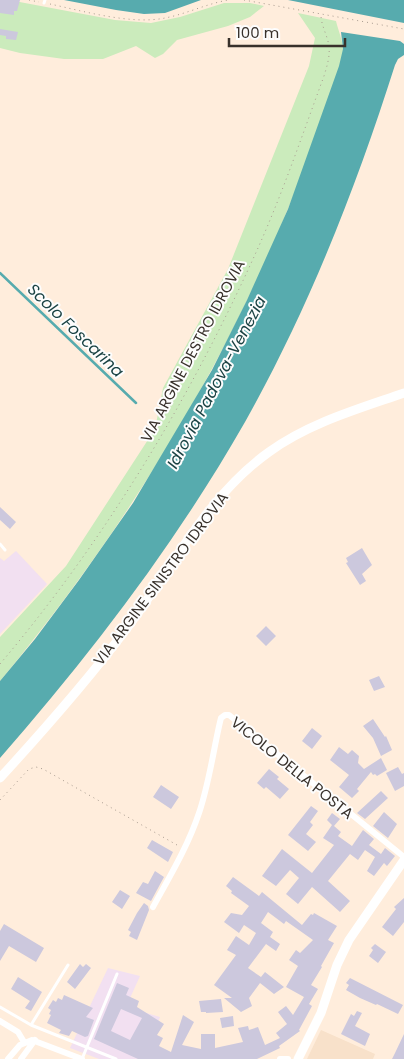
<svg xmlns="http://www.w3.org/2000/svg" width="404" height="1059" font-family="Poppins,sans-serif">
	<rect width="100%" height="100%" fill="#ffeddc"/>
	<path fill="#f2e0f1" d="M 16,551 L 47,584 L 0,634 L 0,558 L 4,561 Z
		M 108,968 L 140,976 L 126,1007 L 160,1017 L 142,1059 L 99,1059 L 70,1048 Z"/>
	<path fill="#f8e1ca" d="M 321,1030 L 375,1054 L 373,1059 L 307,1059 Z"/>
	<path fill="#cbebbc" d="M 0,0 L 9,0 L 115,20 L 151,23 L 180,17 L 224,3 L 250,3 L 264,6 L 250,17 L 228,26 L 177,40 L 163,54 L 155,58 L 136,46 L 103,59 L 64,59 L 20,53 L 0,48 Z
		M 298,13 L 336,21 C 338,30 343,41 343,50 C 343,61 337,73 334,83 C 326,107 317,131 309,155 C 238,347 130,524 0,681 L 0,637 L 66,566 L 155,429 L 163,388 L 228,269 L 309,66 L 315,38 Z"/>
	<path fill="#57abae" d="M 64,0 L 201,0 L 165,13 L 144,14 L 116,10 Z
		M 288,0 L 404,0 L 404,23 Z
		M 341,32 L 400,41 L 404,44 L 404,55 L 398,59 L 395,65 C 356,188 308,310 245,422 C 176,543 91,654 0,758 L 0,681 L 35,639 L 79,580 L 133,503 L 212,370 L 247,300 L 288,209 L 339,66 L 343,49 Z"/>
	<g fill="none" stroke-linecap="round" stroke-linejoin="round">
		<path stroke="#57abae" stroke-width="2.5" d="M 0,273 L 136,403"/>
	</g>
	<path fill="#ccc8dd" fill-rule="evenodd" d="M 0,0 L 20,0 L 17,11 L 14,11 L 14,15 L 0,13 Z
		M 0,29 L 18,32 L 16,40 L 6,39 L 6,36 L 0,35 Z
		M 0,507 L 16,522 L 10,529 L 0,520 Z
		M 362,548 L 372,565 L 362,574 L 366,581 L 360,585 L 346,563 L 348,562 L 346,558 Z
		M 266,626 L 276,636 L 266,646 L 256,636 Z
		M 379,676 L 385,687 L 374,691 L 369,680 Z
		M 373,719 L 385,737 L 386,736 L 392,750 L 381,756 L 373,738 L 363,726 Z
		M 312,728 L 322,736 L 312,749 L 302,741 Z
		M 339,747 L 348,754 L 352,750 L 359,756 L 358,763 L 364,769 L 381,758 L 387,770 L 377,776 L 375,774 L 373,775 L 371,772 L 357,789 L 359,791 L 352,798 L 339,787 L 349,775 L 330,760 Z
		M 398,767 L 402,774 L 404,773 L 404,786 L 395,791 L 386,773 Z
		M 269,769 L 279,777 L 277,779 L 289,789 L 280,799 L 266,787 L 264,789 L 257,783 Z
		M 161,785 L 179,797 L 171,809 L 153,797 Z
		M 381,791 L 388,798 L 365,819 L 357,813 Z
		M 311,806 L 318,811 L 310,822 L 313,825 L 306,834 L 316,842 L 308,851 L 288,835 Z
		M 384,812 L 397,824 L 388,838 L 373,826 Z
		M 332,813 L 340,819 L 334,826 L 341,832 L 338,836 L 352,846 L 363,830 L 374,839 L 369,845 L 381,854 L 385,848 L 395,856 L 387,866 L 384,863 L 374,876 L 367,871 L 375,857 L 365,850 L 358,860 L 350,854 L 328,881 L 350,901 L 340,912 L 312,887 L 298,904 L 286,894 L 299,878 L 290,870 L 276,886 L 262,876 L 282,849 L 312,873 L 334,845 L 323,838 L 332,825 L 327,820 Z
		M 152,840 L 173,852 L 168,862 L 147,848 Z
		M 155,871 L 164,877 L 151,901 L 136,893 L 143,882 L 148,884 Z
		M 233,877 L 259,896 L 262,892 L 302,925 L 311,914 L 313,915 L 314,913 L 337,926 L 328,940 L 334,943 L 321,966 L 322,967 L 311,985 L 318,989 L 309,1004 L 312,1006 L 299,1030 L 300,1031 L 279,1046 L 280,1048 L 257,1059 L 138,1059 L 94,1039 L 117,983 L 129,988 L 126,995 L 139,1001 L 137,1007 L 164,1024 L 157,1035 L 163,1038 L 159,1046 L 171,1052 L 183,1015 L 194,1022 L 182,1045 L 201,1049 L 201,1034 L 215,1034 L 215,1048 L 243,1042 L 238,1028 L 248,1026 L 249,1030 L 258,1027 L 265,1045 L 280,1038 L 276,1033 L 287,1024 L 278,1012 L 286,1006 L 293,1015 L 304,997 L 286,987 L 298,966 L 289,960 L 296,950 L 300,953 L 313,940 L 286,921 L 284,924 L 268,912 L 261,923 L 273,932 L 270,937 L 280,944 L 276,951 L 266,944 L 248,968 L 261,977 L 265,972 L 284,987 L 274,994 L 260,983 L 249,998 L 252,1006 L 241,1012 L 224,998 L 232,998 L 214,985 L 236,955 L 227,950 L 236,936 L 249,945 L 256,933 L 244,925 L 239,933 L 224,922 L 231,913 L 242,915 L 249,906 L 231,893 L 232,891 L 226,886 ZM 121,1009 L 142,1018 L 130,1040 L 111,1031 Z
		M 120,890 L 130,896 L 122,909 L 112,902 Z
		M 404,898 L 404,922 L 393,936 L 382,927 L 396,909 L 394,907 Z
		M 144,903 L 148,906 L 149,910 L 137,940 L 129,936 L 131,932 L 128,930 L 137,913 Z
		M 4,924 L 44,948 L 36,962 L 9,946 L 0,961 L 0,931 Z
		M 375,944 L 386,952 L 378,963 L 369,956 L 373,950 L 371,948 Z
		M 80,964 L 83,967 L 86,964 L 91,968 L 75,989 L 67,982 Z
		M 18,977 L 42,992 L 31,1011 L 25,1008 L 30,1001 L 11,989 Z
		M 350,978 L 403,1005 L 398,1014 L 377,1004 L 376,1005 L 360,998 L 346,990 L 349,985 L 346,983 Z
		M 64,995 L 93,1008 L 86,1017 L 94,1020 L 88,1036 L 85,1037 L 72,1031 L 69,1036 L 59,1033 L 61,1030 L 47,1023 L 51,1015 L 49,1014 L 51,1010 L 48,1008 L 53,1000 L 56,1002 L 58,998 L 62,1000 Z
		M 221,999 L 223,1012 L 206,1013 L 206,1012 L 201,1012 L 199,1001 Z
		M 357,1011 L 362,1013 L 355,1026 L 370,1034 L 365,1046 L 341,1034 L 351,1014 L 354,1016 Z
		M 233,1016 L 234,1026 L 222,1028 L 220,1018 Z
		M 404,1034 L 404,1059 L 392,1059 L 395,1053 Z"/>
	<g fill="none" stroke-linecap="round" stroke-linejoin="round">
		<path stroke="#a89b8f" stroke-width="1" stroke-dasharray="1 4" stroke-linecap="butt" d="M 29,0 L 39,2
			M 244,0 L 404,29
			M 50,4 C 83,11 131,25 165,18 C 186,14 206,4 228,0
			M 0,664 C 106,539 191,397 258,248 C 283,192 303,133 324,76 C 327,66 330,57 329,47 C 328,36 321,26 321,15
			M 0,800 L 29,769 L 36,767 L 43,769 L 177,845"/>
		<path stroke="#fff" stroke-width="3" d="M 44,3 L 45,0
			M 0,544 L 5,550
			M 0,1007 L 31,1025 L 116,1059
			M 31,1025 L 68,965
			M 82,1059 L 117,974"/>
		<path stroke="#fff" stroke-width="6" d="M 153,907 C 170,876 188,846 199,813 C 209,784 213,752 220,722 L 221,718 L 225,715 L 229,715 L 404,857
			M 0,1021 L 18,1032 L 24,1042
			M 8,1059 L 20,1045 L 32,1040 L 82,1059
			M 21,1059 L 35,1040
			M 280,1059 L 288,1059"/>
		<path stroke="#fff" stroke-width="9" d="M 0,778 C 44,730 88,680 127,628 C 172,568 207,496 269,452 C 309,423 358,409 404,393
			M 298,1059 L 321,1013 L 337,965 L 349,940 L 404,860"/>
	</g>
	<g text-anchor="middle" stroke-width="4" stroke-linejoin="round" paint-order="stroke">
		<g font-size="15" fill="#38312b" stroke="#fdfdfd">
			<text transform="translate(193 351) rotate(-62)" y="5">VIA ARGINE DESTRO IDROVIA</text>
			<text transform="translate(161 579) rotate(-53)" y="5">VIA ARGINE SINISTRO IDROVIA</text>
			<text transform="translate(292 768) rotate(39)" y="5">VICOLO DELLA POSTA</text>
		</g>
		<g font-size="16" font-style="italic" fill="#1b4344" stroke="#fdfdfd">
			<text transform="translate(76 330) rotate(44)" y="6">Scolo Foscarina</text>
			<text transform="translate(216 382) rotate(-62)" y="6">Idrovia Padova-Venezia</text>
		</g>
	</g>
	<path d="M229 38v8h116v-8" fill="none" stroke="#38312b" stroke-width="2.5"/>
	<text x="236" y="38" font-size="15" fill="#38312b" stroke="#fdfdfd" stroke-width="4" paint-order="stroke">100 m</text>
</svg>
